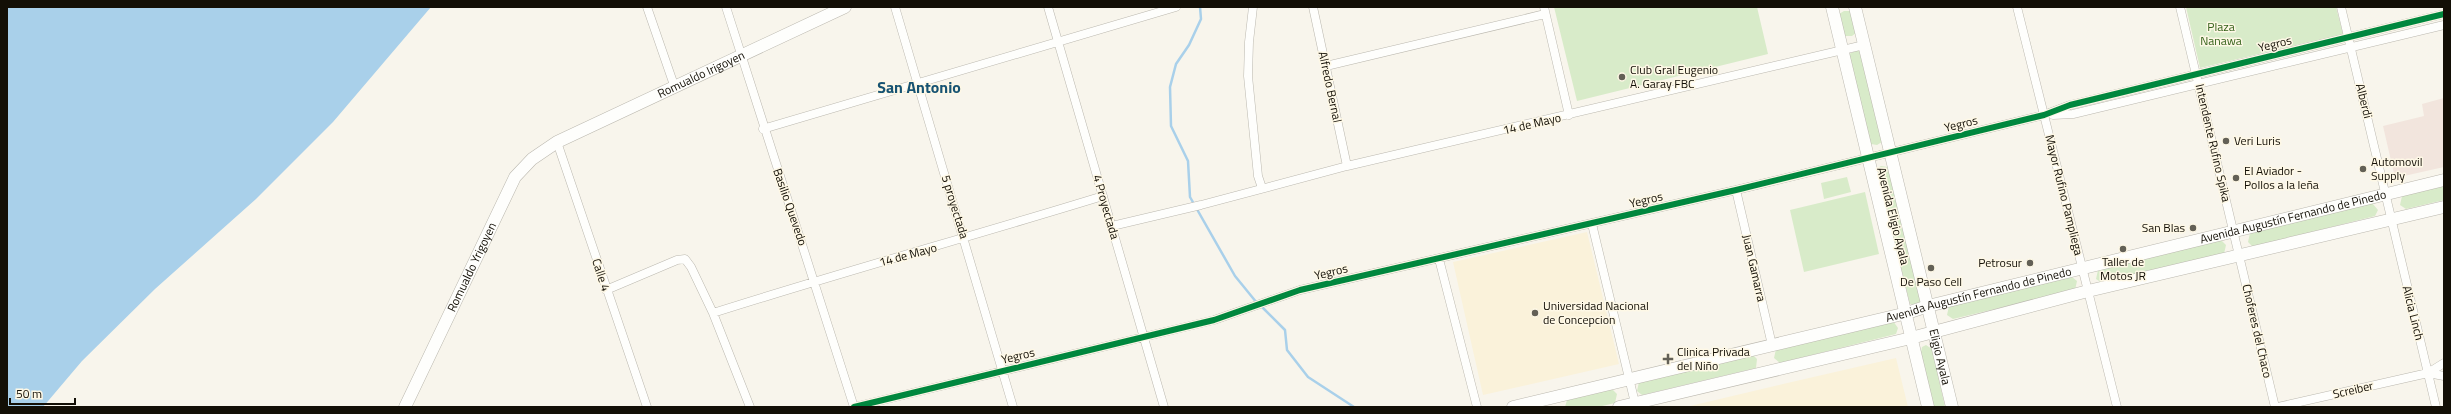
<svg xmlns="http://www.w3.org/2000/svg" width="2451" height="414" font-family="'Titillium Web',sans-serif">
	<rect width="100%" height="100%" fill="#f8f5ec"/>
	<path fill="#f2e5dd" d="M 2444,98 L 2444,167 L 2395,178 L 2383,126 L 2424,116 L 2422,104 Z"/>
	<path fill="#faf2da" d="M 1587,232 L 1619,364 L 1483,395 L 1453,262 Z
		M 1896,358 L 1908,407 L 1686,407 L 1783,384 Z"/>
	<path fill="#d8ebc9" d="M 1554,7 L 1757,7 L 1768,54 L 1577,101 Z
		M 2186,7 L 2336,7 L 2343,34 L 2200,68 Z
		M 1844,11 L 1850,11 L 1856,33 L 1852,36 L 1845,36 L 1839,14 Z
		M 1857,50 L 1860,51 L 1882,142 L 1877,145 L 1871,144 L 1849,54 Z
		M 1881,166 L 1888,167 L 1921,302 L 1913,305 L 1910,304 L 1876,169 Z
		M 1847,177 L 1851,192 L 1824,199 L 1821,183 Z
		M 2444,185 L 2444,200 L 2406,209 L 2400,205 L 2402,196 Z
		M 1865,192 L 1879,254 L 1804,272 L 1790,210 Z
		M 2372,203 L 2378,210 L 2375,216 L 2253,247 L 2248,242 L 2250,233 Z
		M 2221,240 L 2226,245 L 2224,254 L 2102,283 L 2096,279 L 2098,270 Z
		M 2072,277 L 2077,281 L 2075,290 L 1953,319 L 1947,315 L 1949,306 Z
		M 1893,321 L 1898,328 L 1896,334 L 1780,363 L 1774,358 L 1776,349 Z
		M 1926,345 L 1932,349 L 1945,407 L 1933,407 L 1921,352 L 1922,347 Z
		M 1753,355 L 1757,359 L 1756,368 L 1642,395 L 1637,391 L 1639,382 Z
		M 1612,389 L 1617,394 L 1615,403 L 1598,407 L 1565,407 L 1567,400 Z"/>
	<path fill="#a9d0ea" d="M 7,7 L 431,7 L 333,122 L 256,199 L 155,289 L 82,361 L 43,407 L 7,407 Z"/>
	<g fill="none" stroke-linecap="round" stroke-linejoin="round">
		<path stroke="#a9d0ea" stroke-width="2.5" d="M 1200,7 L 1201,19 L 1189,45 L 1176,64 L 1170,87 L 1171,126 L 1188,161 L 1190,197 L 1235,276 L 1257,303
			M 1261,306 L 1285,330 L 1287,350 L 1308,377 L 1354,407"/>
		<g stroke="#bbb8af" stroke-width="9">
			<path id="street" d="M 647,7 L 675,88
				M 726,7 L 854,407
				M 895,7 L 1013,407
				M 1048,7 L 1164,407
				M 1253,7 L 1249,42 L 1248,76 L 1258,176 L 1262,188
				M 1313,7 L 1347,166
				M 1544,7 L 1569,115
				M 2017,7 L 2117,407
				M 2180,7 L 2275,407
				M 2341,7 L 2436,407
				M 1326,66 L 1545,14
				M 2053,115 L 2073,114 L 2444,25
				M 763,129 L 1176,7
				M 557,142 L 647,407
				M 1736,190 L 1772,345
				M 1592,224 L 1635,403
				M 1112,226 L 1201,205 L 1347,166 L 1864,45
				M 1439,259 L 1477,407
				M 606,290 L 677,260 L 685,259 L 691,267 L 713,313 L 750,407
				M 713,313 C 842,272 973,236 1103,196
				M 2428,373 L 2444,363
				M 854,407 L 1214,320 L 1300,290 L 1736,190 L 2044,115 L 2070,105 L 2444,14
				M 2278,407 L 2428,373 L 2444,376"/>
		</g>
		<g stroke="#bbb8af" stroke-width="13">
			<g id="secondary">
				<path d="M 1832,7 L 1928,407"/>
				<path id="s1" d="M 1855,7 L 1952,407"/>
				<path id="s2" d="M 405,407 L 515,177 L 532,159 L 557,142 L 845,7"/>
				<path id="s3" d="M 1513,407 L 1907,313 L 1928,306 L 2444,180"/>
				<path d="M 1619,407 L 1911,338 L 2088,291 L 2444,207"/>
			</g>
		</g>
		<use href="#street" stroke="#fefefc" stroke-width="8"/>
		<use href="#secondary" stroke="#fefefc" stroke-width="12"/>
		<g stroke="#fef8e6" stroke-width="8">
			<path id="cycleway" d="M 854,407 L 1214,320 L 1300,290 L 1736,190 L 2044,115 L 2070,105 L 2444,14"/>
		</g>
		<use href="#cycleway" stroke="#00873e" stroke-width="6"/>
	</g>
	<g fill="#636056" stroke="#fef8e6" stroke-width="1.5">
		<circle cx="1622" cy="77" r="4"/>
		<circle cx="2226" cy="141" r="4"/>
		<circle cx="2363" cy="169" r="4"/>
		<circle cx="2236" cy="178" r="4"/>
		<circle cx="2193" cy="228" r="4"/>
		<circle cx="2123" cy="249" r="4"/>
		<circle cx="2030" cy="263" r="4"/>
		<circle cx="1931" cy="268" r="4"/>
		<circle cx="1535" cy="313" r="4"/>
		<path d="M1666 353h4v4h4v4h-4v4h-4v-4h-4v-4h4z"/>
	</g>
	<g text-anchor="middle" stroke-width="3" stroke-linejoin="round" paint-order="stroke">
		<g font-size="12" fill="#336018" stroke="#fef8e6">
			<text x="2221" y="31">Plaza<tspan x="2221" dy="14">Nanawa</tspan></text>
		</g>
		<g font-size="12" fill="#130f06" stroke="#fef8e6">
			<text transform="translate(2275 44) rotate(-14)" y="4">Yegros</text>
			<text dy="4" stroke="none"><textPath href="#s2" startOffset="469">Romualdo Irigoyen</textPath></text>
			<text transform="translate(1330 87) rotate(78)" y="4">Alfredo Bernal</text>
			<text transform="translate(2364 101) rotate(76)" y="4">Alberdi</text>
			<text transform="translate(1532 124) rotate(-13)" y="4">14 de Mayo</text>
			<text transform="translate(1961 124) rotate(-14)" y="4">Yegros</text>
			<text transform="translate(2213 143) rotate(77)" y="4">Intendente Rufino Spika</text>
			<text transform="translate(2064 195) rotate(76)" y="4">Mayor Rufino Pampliega</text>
			<text transform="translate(1646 200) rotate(-13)" y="4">Yegros</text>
			<text transform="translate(790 207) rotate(71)" y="4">Basilio Quevedo</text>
			<text transform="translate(955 207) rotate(73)" y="4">5 proyectada</text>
			<text transform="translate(1106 207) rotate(74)" y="4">4 Proyectada</text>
			<text transform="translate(1893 216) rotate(76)" y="4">Avenida Eligio Ayala</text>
			<text dy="4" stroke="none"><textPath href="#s3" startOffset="803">Avenida Augustín Fernando de Pinedo</textPath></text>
			<text transform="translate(908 255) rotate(-15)" y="4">14 de Mayo</text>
			<text dy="4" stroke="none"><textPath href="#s2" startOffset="155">Romualdo Yrigoyen</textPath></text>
			<text transform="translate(1754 268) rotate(77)" y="4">Juan Gamarra</text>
			<text transform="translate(1331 272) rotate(-13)" y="4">Yegros</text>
			<text transform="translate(601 275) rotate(72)" y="4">Calle 4</text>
			<text dy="4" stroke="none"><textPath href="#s3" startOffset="479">Avenida Augustín Fernando de Pinedo</textPath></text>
			<text transform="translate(2413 313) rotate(76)" y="4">Alicia Linch</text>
			<text transform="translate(2257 331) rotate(77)" y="4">Choferes del Chaco</text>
			<text transform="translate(1018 356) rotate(-13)" y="4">Yegros</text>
			<text dy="4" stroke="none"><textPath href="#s1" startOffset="360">Eligio Ayala</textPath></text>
			<text transform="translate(2353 390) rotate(-13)" y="4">Screiber</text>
		</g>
		<g font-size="12" fill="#130f06" stroke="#fef8e6" text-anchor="start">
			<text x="1630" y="74">Club Gral Eugenio<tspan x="1630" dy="14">A. Garay FBC</tspan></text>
			<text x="2234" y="145">Veri Luris</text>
			<text x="2371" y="166">Automovil<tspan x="2371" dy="14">Supply</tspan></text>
			<text x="2244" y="175">El Aviador -<tspan x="2244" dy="14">Pollos a la leña</tspan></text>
			<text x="2185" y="232" text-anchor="end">San Blas</text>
			<text x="2123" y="266" text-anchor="middle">Taller de<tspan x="2123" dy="14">Motos JR</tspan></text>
			<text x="2022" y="267" text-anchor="end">Petrosur</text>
			<text x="1931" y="286" text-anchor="middle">De Paso Cell</text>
			<text x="1543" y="310">Universidad Nacional<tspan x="1543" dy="14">de Concepcion</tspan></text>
			<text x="1677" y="356">Clinica Privada<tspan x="1677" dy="14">del Niño</tspan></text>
		</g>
		<g font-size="16" font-weight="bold" fill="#175373" stroke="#fef8e6">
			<text x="919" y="93">San Antonio</text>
		</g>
	</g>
	<rect width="2451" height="414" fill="none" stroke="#130f06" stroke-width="16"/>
	<path d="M10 398v6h65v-6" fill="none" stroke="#130f06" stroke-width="2"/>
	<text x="16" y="398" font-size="12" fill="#130f06" stroke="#fef8e6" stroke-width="3" paint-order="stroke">50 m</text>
</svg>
